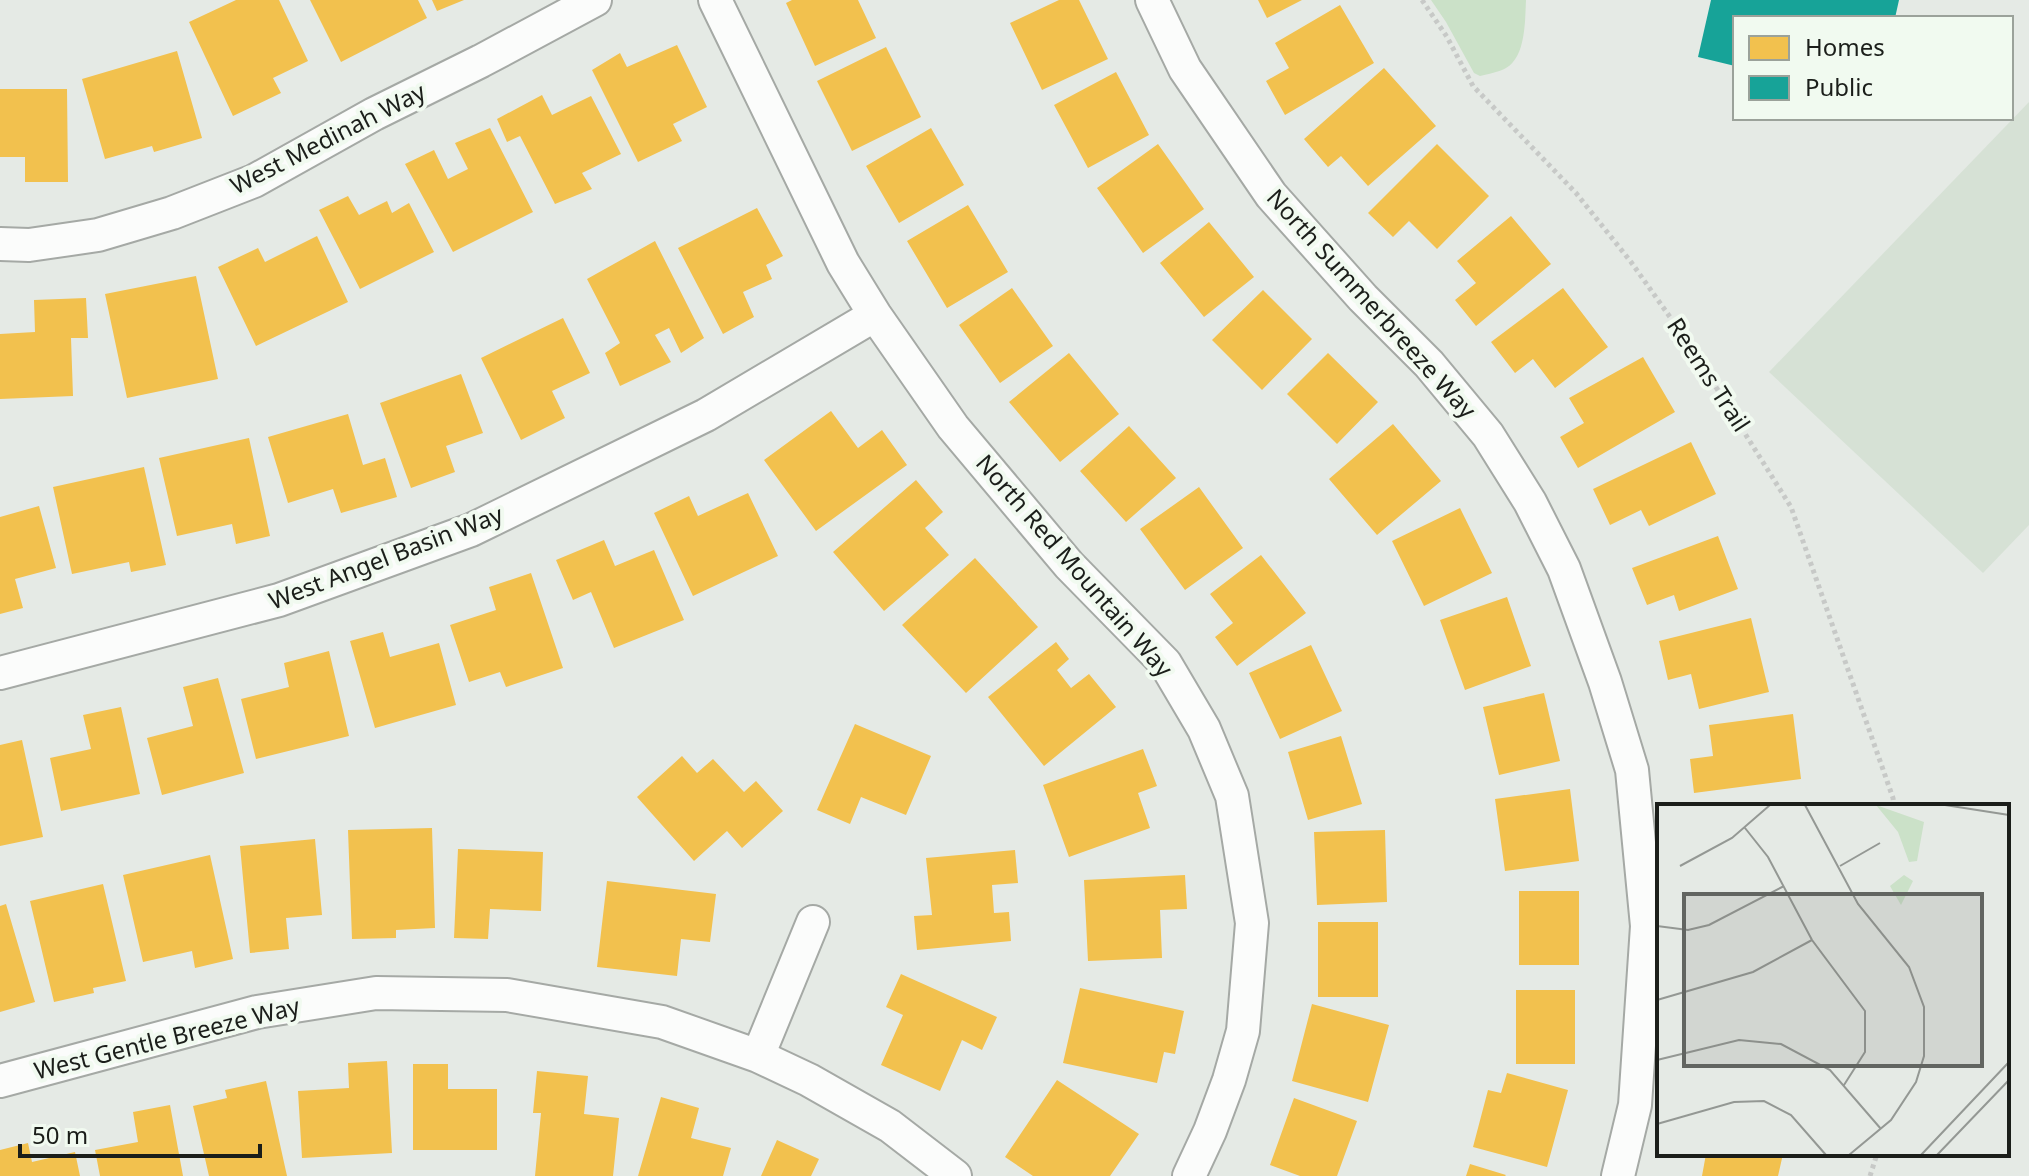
<svg xmlns="http://www.w3.org/2000/svg" width="2029" height="1176" font-family="'Noto Sans',sans-serif">
	<rect width="100%" height="100%" fill="#e5eae5"/>
	<path fill="#d6e1d5" d="M 2029,102 L 2029,525 L 1983,573 L 1769,372 Z"/>
	<path fill="#cbe1c8" d="M 1431,0 L 1526,0 C 1525,20 1526,57 1506,68 C 1499,72 1488,74 1480,76 L 1474,73 L 1446,22 Z"/>
	<path fill="#f2c14e" d="M 236,0 L 279,0 L 308,61 L 273,78 L 281,93 L 233,116 L 189,22 Z
		M 310,0 L 418,0 L 427,18 L 341,62 Z
		M 432,0 L 464,0 L 437,11 Z
		M 792,0 L 858,0 L 876,38 L 815,66 L 786,3 Z
		M 1059,0 L 1079,0 L 1108,59 L 1042,90 L 1010,23 Z
		M 1258,0 L 1302,0 L 1267,18 Z
		M 1340,5 L 1374,63 L 1285,115 L 1266,81 L 1289,68 L 1275,43 Z
		M 677,45 L 707,107 L 673,124 L 682,141 L 638,162 L 592,70 L 620,53 L 627,67 Z
		M 886,47 L 921,117 L 852,151 L 817,81 Z
		M 177,51 L 202,138 L 154,152 L 152,146 L 105,159 L 82,79 Z
		M 1384,68 L 1436,126 L 1368,186 L 1341,156 L 1328,167 L 1304,139 Z
		M 1116,72 L 1149,135 L 1088,168 L 1054,105 Z
		M 0,89 L 67,89 L 68,182 L 25,182 L 25,157 L 0,157 Z
		M 542,95 L 552,115 L 591,96 L 621,154 L 582,173 L 592,189 L 555,204 L 520,136 L 507,142 L 497,119 Z
		M 490,128 L 533,212 L 453,252 L 405,164 L 434,150 L 448,179 L 468,169 L 455,143 Z
		M 931,128 L 964,185 L 899,223 L 866,166 Z
		M 1158,144 L 1204,209 L 1143,253 L 1097,188 Z
		M 1437,144 L 1489,196 L 1437,249 L 1409,221 L 1393,237 L 1368,213 Z
		M 348,196 L 359,215 L 387,201 L 392,213 L 409,203 L 434,252 L 360,289 L 319,210 Z
		M 968,205 L 1008,272 L 947,308 L 907,241 Z
		M 757,208 L 783,256 L 766,265 L 772,279 L 743,292 L 754,317 L 723,334 L 678,248 Z
		M 1511,216 L 1551,264 L 1476,326 L 1455,300 L 1476,283 L 1457,261 Z
		M 1209,222 L 1254,277 L 1204,317 L 1160,263 Z
		M 317,236 L 348,302 L 256,346 L 218,267 L 258,248 L 265,262 Z
		M 655,241 L 704,338 L 681,353 L 669,328 L 655,335 L 671,362 L 620,386 L 605,353 L 620,343 L 587,279 Z
		M 196,276 L 218,379 L 127,398 L 105,294 Z
		M 1012,288 L 1053,346 L 1000,383 L 959,325 Z
		M 1563,288 L 1608,347 L 1555,388 L 1533,359 L 1515,373 L 1491,342 Z
		M 1263,290 L 1312,339 L 1262,390 L 1212,340 Z
		M 86,298 L 88,338 L 71,338 L 73,396 L 0,399 L 0,334 L 35,332 L 34,300 Z
		M 563,318 L 590,373 L 552,391 L 565,418 L 521,440 L 481,358 Z
		M 1069,353 L 1119,414 L 1060,462 L 1009,402 Z
		M 1328,353 L 1378,402 L 1337,444 L 1287,394 Z
		M 1643,357 L 1675,412 L 1578,468 L 1560,437 L 1584,423 L 1569,398 Z
		M 461,374 L 483,433 L 446,446 L 455,472 L 411,488 L 380,403 Z
		M 831,411 L 858,448 L 882,430 L 907,465 L 816,531 L 764,460 Z
		M 348,414 L 363,465 L 385,458 L 397,497 L 341,513 L 333,489 L 288,503 L 268,437 Z
		M 1393,424 L 1441,481 L 1377,535 L 1329,479 Z
		M 1129,426 L 1176,478 L 1126,522 L 1080,471 Z
		M 249,438 L 270,536 L 236,544 L 232,524 L 177,536 L 159,458 Z
		M 1691,442 L 1716,494 L 1649,526 L 1641,510 L 1610,525 L 1593,489 Z
		M 144,467 L 166,565 L 131,572 L 129,562 L 72,574 L 53,487 Z
		M 916,480 L 943,512 L 925,528 L 949,555 L 884,611 L 833,552 Z
		M 1199,487 L 1243,548 L 1185,590 L 1140,529 Z
		M 748,493 L 778,556 L 693,596 L 654,513 L 689,496 L 698,516 Z
		M 39,506 L 56,568 L 15,579 L 23,608 L 0,614 L 0,517 Z
		M 1460,508 L 1492,573 L 1424,606 L 1392,541 Z
		M 1718,536 L 1738,589 L 1679,611 L 1674,595 L 1647,605 L 1632,568 Z
		M 604,540 L 615,566 L 654,550 L 684,620 L 614,648 L 591,592 L 573,600 L 556,560 Z
		M 1261,555 L 1306,613 L 1237,666 L 1215,637 L 1233,623 L 1210,594 Z
		M 975,558 L 1038,627 L 966,693 L 902,625 Z
		M 531,573 L 563,668 L 506,687 L 500,672 L 469,682 L 450,625 L 496,610 L 489,587 Z
		M 1507,597 L 1531,666 L 1465,690 L 1440,620 Z
		M 1751,618 L 1769,692 L 1699,709 L 1691,674 L 1668,680 L 1659,641 Z
		M 383,632 L 390,657 L 439,643 L 456,705 L 375,728 L 350,641 Z
		M 1056,642 L 1069,659 L 1057,670 L 1071,688 L 1089,674 L 1116,707 L 1044,766 L 988,697 Z
		M 1311,645 L 1342,711 L 1280,739 L 1249,673 Z
		M 329,651 L 349,736 L 256,759 L 241,699 L 289,687 L 284,663 Z
		M 218,678 L 244,773 L 162,795 L 147,738 L 193,726 L 183,687 Z
		M 1544,693 L 1560,761 L 1499,775 L 1483,707 Z
		M 121,707 L 140,794 L 61,811 L 50,758 L 91,749 L 83,715 Z
		M 1793,714 L 1801,779 L 1694,793 L 1690,759 L 1713,756 L 1709,725 Z
		M 855,724 L 931,756 L 906,815 L 861,797 L 850,824 L 817,810 Z
		M 1341,736 L 1362,804 L 1308,820 L 1288,752 Z
		M 22,740 L 43,837 L 0,846 L 0,745 Z
		M 1143,749 L 1157,786 L 1138,793 L 1150,828 L 1069,857 L 1043,785 Z
		M 682,756 L 697,773 L 713,759 L 744,792 L 756,781 L 783,811 L 742,848 L 727,831 L 694,861 L 637,797 Z
		M 1570,789 L 1579,861 L 1505,871 L 1495,799 Z
		M 432,828 L 435,928 L 396,930 L 396,938 L 352,939 L 348,830 Z
		M 1385,830 L 1387,902 L 1317,905 L 1314,832 Z
		M 315,839 L 322,915 L 286,918 L 289,949 L 250,953 L 240,846 Z
		M 458,849 L 543,852 L 541,911 L 490,909 L 488,939 L 454,938 Z
		M 1015,850 L 1018,883 L 992,885 L 994,913 L 1009,912 L 1011,941 L 917,950 L 914,916 L 932,915 L 926,858 Z
		M 210,855 L 233,959 L 195,968 L 192,951 L 143,962 L 123,875 Z
		M 1185,875 L 1187,909 L 1160,910 L 1162,958 L 1088,961 L 1084,880 Z
		M 607,881 L 716,894 L 710,942 L 681,939 L 677,976 L 597,967 Z
		M 103,884 L 126,981 L 93,988 L 94,993 L 54,1002 L 30,901 Z
		M 1519,891 L 1579,891 L 1579,965 L 1519,965 Z
		M 6,904 L 35,1002 L 0,1012 L 0,906 Z
		M 1318,922 L 1378,922 L 1378,997 L 1318,997 Z
		M 901,974 L 997,1017 L 982,1050 L 962,1040 L 940,1091 L 881,1065 L 903,1015 L 886,1007 Z
		M 1080,988 L 1184,1011 L 1175,1054 L 1164,1052 L 1157,1083 L 1063,1063 Z
		M 1516,990 L 1575,990 L 1575,1064 L 1516,1064 Z
		M 1312,1004 L 1389,1025 L 1368,1102 L 1292,1081 Z
		M 387,1061 L 392,1153 L 302,1158 L 298,1091 L 349,1088 L 348,1063 Z
		M 413,1064 L 448,1064 L 448,1089 L 497,1089 L 497,1150 L 413,1150 Z
		M 537,1071 L 588,1076 L 584,1114 L 619,1118 L 613,1176 L 535,1176 L 541,1113 L 533,1113 Z
		M 1507,1073 L 1568,1090 L 1547,1167 L 1473,1147 L 1488,1090 L 1501,1093 Z
		M 1057,1080 L 1139,1134 L 1110,1176 L 1033,1176 L 1005,1157 Z
		M 266,1081 L 287,1176 L 209,1176 L 193,1106 L 227,1098 L 225,1090 Z
		M 661,1097 L 699,1108 L 691,1138 L 731,1148 L 723,1176 L 638,1176 Z
		M 1294,1098 L 1357,1121 L 1337,1176 L 1300,1176 L 1270,1165 Z
		M 170,1105 L 183,1176 L 100,1176 L 95,1150 L 138,1142 L 133,1112 Z
		M 777,1140 L 819,1159 L 811,1176 L 761,1176 Z
		M 28,1143 L 32,1162 L 75,1152 L 80,1176 L 0,1176 L 0,1150 Z
		M 1706,1154 L 1783,1154 L 1778,1176 L 1702,1176 Z
		M 1470,1164 L 1506,1175 L 1505,1176 L 1466,1176 Z"/>
	<path fill="#17a398" d="M 1711,0 L 1899,0 L 1895,18 L 1735,18 L 1735,66 L 1698,57 Z"/>
	<g fill="none" stroke-linecap="round" stroke-linejoin="round">
		<g stroke="#a5a9a5" stroke-width="36">
			<path id="minor" d="M 715,0 L 843,263 L 875,315 L 953,427 L 1069,565 L 1165,663 L 1204,729 L 1232,796 L 1252,923 L 1243,1031 L 1229,1080 L 1210,1131 L 1189,1176
				M 1152,0 L 1185,69 L 1271,195 L 1363,298 L 1429,364 L 1488,435 L 1530,502 L 1564,569 L 1605,682 L 1632,770 L 1647,926 L 1635,1105 L 1618,1176
				M 0,244 L 29,245 L 98,235 L 172,213 L 254,181 L 374,114 L 481,61 L 595,0
				M 0,673 L 279,600 L 471,530 L 706,415 L 875,315
				M 758,1056 L 813,922
				M 0,1081 L 257,1012 L 376,993 L 507,995 L 662,1022 L 758,1056 L 809,1080 L 890,1126 L 955,1176"/>
		</g>
		<path stroke="#c7c9c7" stroke-width="5" stroke-dasharray="4 4" stroke-linecap="butt" d="M 1422,0 L 1447,37 L 1473,86 L 1576,193 L 1631,262 L 1687,341 L 1791,507 L 1893,798 L 1894,806
			M 1870,1176 L 1877,1154"/>
		<use href="#minor" stroke="#fbfcfb" stroke-width="32"/>
	</g>
	<g text-anchor="middle" stroke-width="8" stroke-linejoin="round" paint-order="stroke">
		<g font-size="24" fill="#1b1e1a" stroke="#f1faf0">
			<text transform="translate(328 139) rotate(-27)" y="8">West Medinah Way</text>
			<text transform="translate(1371 304) rotate(48)" y="8">North Summerbreeze Way</text>
			<text transform="translate(1708 375) rotate(57)" y="8">Reems Trail</text>
			<text transform="translate(386 558) rotate(-21)" y="8">West Angel Basin Way</text>
			<text transform="translate(1074 566) rotate(49)" y="8">North Red Mountain Way</text>
			<text transform="translate(167 1039) rotate(-14)" y="8">West Gentle Breeze Way</text>
		</g>
	</g>
	<g transform="translate(1657 804)">
		<rect width="352" height="352" fill="#e5eae5"/>
		<path d="M 219,1 L 267,18 L 260,57 L 252,58 L 241,28 ZM 247,71 L 256,77 L 244,101 L 233,82 Z" fill="#cbe1c8"/>
		<path fill="none" stroke="#949894" stroke-width="2" d="M 148,1 L 201,100 L 252,163 L 267,203 L 267,252 L 259,278 L 234,316 L 192,351M 288,1 L 352,11M 88,24 L 111,53 L 155,136 L 208,207 L 208,248 L 187,281M 23,62 L 75,34 L 113,1M 183,62 L 223,39M 0,122 L 31,126 L 52,121 L 127,82M 0,196 L 96,168 L 155,136M 0,256 L 82,236 L 124,240 L 173,266 L 224,325M 0,320 L 77,298 L 107,297 L 134,311 L 169,351M 264,351 L 352,258M 280,351 L 352,276"/>
		<path fill="#626561" fill-opacity="0.15" stroke="#626561" stroke-width="4" d="M 27,90 L 325,90 L 325,262 L 27,262 Z"/>
		<rect width="352" height="352" fill="none" stroke="#1b1e1a" stroke-width="4"/>
	</g>
	<rect x="1733" y="16" width="280" height="104" fill="#f1faf0" stroke="#9ba29a" stroke-width="2"/>
	<rect x="1749" y="36" width="40" height="24" fill="#f2c14e" stroke="#9ba29a" stroke-width="2"/>
	<text x="1805" y="56" font-size="24" fill="#1b1e1a">Homes</text>
	<rect x="1749" y="76" width="40" height="24" fill="#17a398" stroke="#9ba29a" stroke-width="2"/>
	<text x="1805" y="96" font-size="24" fill="#1b1e1a">Public</text>
	<path d="M20 1144v12h240v-12" fill="none" stroke="#1b1e1a" stroke-width="4"/>
	<text x="32" y="1144" font-size="24" fill="#1b1e1a" stroke="#f1faf0" stroke-width="6" paint-order="stroke">50 m</text>
</svg>
